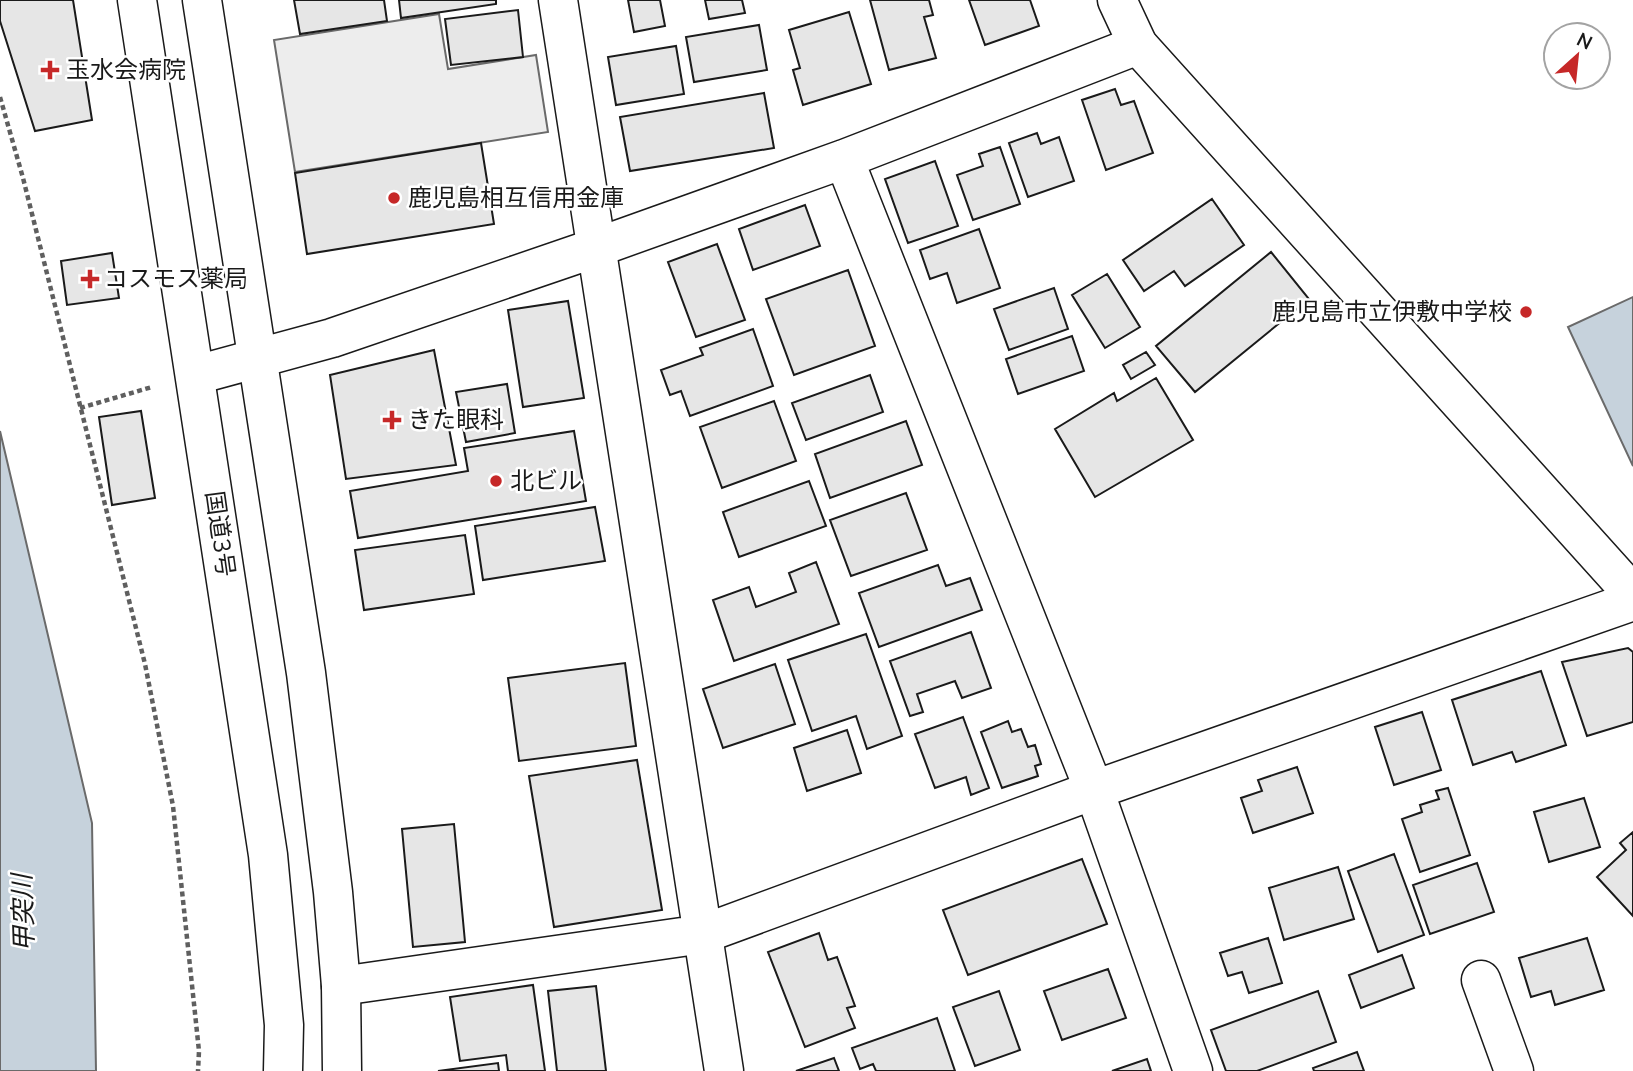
<svg xmlns="http://www.w3.org/2000/svg" width="1633" height="1071" font-family="'Nunito Sans','Noto Sans JP',sans-serif">
	<rect width="100%" height="100%" fill="#fff"/>
	<path fill="#ededed" stroke="#6a6a6a" stroke-width="2" d="M 439,14 L 448,69 L 536,55 L 548,132 L 295,172 L 274,40 Z"/>
	<path fill="#c6d2dc" stroke="#6a6a6a" stroke-width="2" d="M 1633,297 L 1633,466 L 1568,327 Z
		M 0,431 L 92,823 L 96,1071 L 0,1071 Z"/>
	<path fill="#e6e6e6" stroke="#1a1a1a" stroke-width="2" d="M 0,0 L 73,0 L 92,120 L 35,131 L 0,21 Z
		M 294,0 L 384,0 L 387,21 L 300,34 Z
		M 399,0 L 496,0 L 496,4 L 401,18 Z
		M 628,0 L 660,0 L 665,26 L 634,32 Z
		M 705,0 L 742,0 L 745,13 L 709,19 Z
		M 870,0 L 929,0 L 933,15 L 924,17 L 936,58 L 889,70 Z
		M 969,0 L 1030,0 L 1039,26 L 985,45 Z
		M 518,10 L 523,57 L 451,65 L 445,19 Z
		M 849,12 L 871,84 L 803,105 L 793,70 L 800,68 L 789,30 Z
		M 759,25 L 767,70 L 694,82 L 686,37 Z
		M 676,46 L 684,94 L 616,105 L 608,57 Z
		M 1115,89 L 1121,105 L 1134,101 L 1153,153 L 1106,170 L 1082,100 Z
		M 764,93 L 774,148 L 630,171 L 620,117 Z
		M 1037,133 L 1041,144 L 1059,137 L 1074,181 L 1028,197 L 1009,143 Z
		M 481,143 L 494,224 L 307,254 L 295,173 Z
		M 1000,147 L 1020,204 L 973,220 L 957,175 L 983,166 L 979,154 Z
		M 935,161 L 958,226 L 908,243 L 885,179 Z
		M 1212,199 L 1244,245 L 1185,286 L 1174,271 L 1144,291 L 1123,260 Z
		M 805,205 L 820,246 L 753,270 L 739,229 Z
		M 979,229 L 1000,288 L 957,303 L 947,273 L 930,279 L 920,250 Z
		M 717,244 L 745,320 L 696,337 L 668,262 Z
		M 1271,252 L 1309,299 L 1195,392 L 1156,346 Z
		M 112,253 L 119,298 L 67,305 L 61,261 Z
		M 848,270 L 875,346 L 794,375 L 766,299 Z
		M 1107,274 L 1140,327 L 1105,348 L 1072,295 Z
		M 1054,288 L 1068,329 L 1009,350 L 994,309 Z
		M 568,301 L 584,398 L 523,407 L 508,310 Z
		M 753,329 L 773,386 L 690,416 L 681,391 L 670,395 L 661,370 L 703,355 L 700,348 Z
		M 1072,336 L 1084,371 L 1018,394 L 1006,359 Z
		M 434,350 L 456,465 L 346,479 L 330,375 Z
		M 1146,352 L 1155,365 L 1131,379 L 1123,365 Z
		M 870,375 L 883,412 L 806,440 L 792,403 Z
		M 1156,378 L 1193,440 L 1095,497 L 1055,429 L 1114,393 L 1117,401 Z
		M 507,384 L 515,433 L 466,442 L 456,392 Z
		M 774,401 L 796,461 L 722,488 L 700,427 Z
		M 141,411 L 155,498 L 112,505 L 99,417 Z
		M 906,421 L 922,465 L 830,498 L 815,454 Z
		M 574,431 L 586,501 L 358,538 L 350,491 L 468,471 L 464,448 Z
		M 809,481 L 826,526 L 739,557 L 723,512 Z
		M 906,493 L 927,550 L 851,576 L 830,520 Z
		M 595,507 L 605,561 L 483,580 L 475,526 Z
		M 465,535 L 474,594 L 364,610 L 355,550 Z
		M 816,562 L 839,624 L 734,661 L 713,600 L 749,587 L 756,607 L 796,592 L 789,573 Z
		M 938,565 L 946,586 L 970,578 L 982,610 L 879,647 L 859,593 Z
		M 971,632 L 991,688 L 962,698 L 955,681 L 917,694 L 923,712 L 910,716 L 890,661 Z
		M 866,634 L 902,736 L 867,749 L 856,716 L 812,731 L 788,660 Z
		M 1628,648 L 1633,652 L 1633,722 L 1587,736 L 1562,662 Z
		M 625,663 L 636,746 L 519,761 L 508,678 Z
		M 775,664 L 795,724 L 723,748 L 703,689 Z
		M 1541,671 L 1566,745 L 1516,762 L 1512,752 L 1473,765 L 1452,700 Z
		M 1422,712 L 1441,770 L 1394,785 L 1375,727 Z
		M 963,717 L 989,788 L 971,795 L 966,777 L 935,788 L 915,734 Z
		M 1008,721 L 1012,732 L 1021,729 L 1028,747 L 1035,745 L 1041,764 L 1035,766 L 1038,776 L 1002,788 L 981,732 Z
		M 847,730 L 861,773 L 807,791 L 794,748 Z
		M 637,760 L 662,910 L 554,927 L 529,776 Z
		M 1297,767 L 1313,813 L 1253,833 L 1241,798 L 1262,791 L 1258,780 Z
		M 1448,788 L 1470,855 L 1420,872 L 1402,819 L 1422,812 L 1420,805 L 1439,799 L 1436,791 Z
		M 1584,798 L 1600,847 L 1549,862 L 1534,812 Z
		M 454,824 L 465,942 L 413,947 L 402,829 Z
		M 1633,832 L 1633,916 L 1597,877 L 1626,850 L 1620,843 Z
		M 1394,854 L 1424,935 L 1378,952 L 1348,871 Z
		M 1082,859 L 1107,924 L 968,975 L 943,910 Z
		M 1477,863 L 1494,912 L 1430,934 L 1413,885 Z
		M 1338,867 L 1354,919 L 1284,940 L 1269,888 Z
		M 819,933 L 828,960 L 837,957 L 855,1006 L 847,1008 L 855,1028 L 805,1047 L 768,952 Z
		M 1268,938 L 1282,983 L 1249,993 L 1242,972 L 1228,976 L 1220,953 Z
		M 1587,938 L 1604,990 L 1555,1005 L 1551,991 L 1531,997 L 1519,958 Z
		M 1402,955 L 1414,988 L 1361,1008 L 1349,975 Z
		M 1108,969 L 1126,1018 L 1062,1040 L 1044,991 Z
		M 533,985 L 545,1071 L 508,1071 L 506,1055 L 460,1061 L 450,997 Z
		M 596,986 L 606,1071 L 557,1071 L 548,991 Z
		M 999,991 L 1020,1050 L 975,1066 L 953,1007 Z
		M 1318,991 L 1336,1042 L 1257,1071 L 1226,1071 L 1211,1030 Z
		M 937,1018 L 955,1071 L 876,1071 L 873,1064 L 860,1069 L 852,1048 Z
		M 1357,1052 L 1364,1071 L 1314,1071 L 1313,1068 Z
		M 834,1058 L 839,1071 L 796,1071 Z
		M 1147,1059 L 1151,1071 L 1112,1071 Z
		M 498,1063 L 499,1071 L 438,1071 Z"/>
	<g fill="none" stroke-linecap="round" stroke-linejoin="round">
		<g stroke="#1a1a1a" stroke-width="41">
			<path id="street" d="M 558,0 L 724,1071
				M 844,159 L 1094,790 L 1193,1071
				M 196,375 L 332,338 L 598,247 L 844,159 L 1138,45
				M 1481,980 L 1514,1071
				M 341,986 L 703,934 L 1094,790 L 1633,601"/>
		</g>
		<g stroke="#1a1a1a" stroke-width="41">
			<path id="secondary" d="M 1117,0 L 1138,45 L 1633,594"/>
		</g>
		<g stroke="#1a1a1a" stroke-width="41">
			<path id="highway" d="M 137,0 L 268,855 L 284,1025 L 283,1071
				M 202,0 L 306,673 L 333,892 L 341,986 L 342,1071"/>
		</g>
		<path stroke="#5f5f5f" stroke-width="4.5" stroke-dasharray="5 3.5" stroke-linecap="butt" d="M 0,97 L 23,178 L 145,664 L 173,806 L 199,1051 L 198,1071
			M 80,408 L 152,387"/>
		<use href="#street" stroke="#fff" stroke-width="38"/>
		<use href="#secondary" stroke="#fff" stroke-width="38"/>
		<use href="#highway" stroke="#fff" stroke-width="38"/>
	</g>
	<g fill="#c62828" stroke="#fff" stroke-width="2.5">
		<path d="M46.5 59.5h7v7h7v7h-7v7h-7v-7h-7v-7h7z"/>
		<circle cx="394" cy="198" r="7"/>
		<path d="M86.5 268.5h7v7h7v7h-7v7h-7v-7h-7v-7h7z"/>
		<circle cx="1526" cy="312" r="7"/>
		<path d="M388.5 409.5h7v7h7v7h-7v7h-7v-7h-7v-7h7z"/>
		<circle cx="496" cy="481" r="7"/>
	</g>
	<g text-anchor="middle" stroke-width="5" stroke-linejoin="round" paint-order="stroke">
		<g font-size="24" fill="#1a1a1a" stroke="#fff" text-anchor="start">
			<text x="66" y="78">玉水会病院</text>
			<text x="408" y="206">鹿児島相互信用金庫</text>
			<text x="104" y="287">コスモス薬局</text>
			<text x="1512" y="320" text-anchor="end">鹿児島市立伊敷中学校</text>
			<text x="408" y="428">きた眼科</text>
			<text x="510" y="489">北ビル</text>
		</g>
		<g font-size="24" fill="#1a1a1a" stroke="#fff">
			<text transform="translate(220 534) rotate(82)" y="8">国道3号</text>
		</g>
		<g font-size="26" font-style="italic" fill="#1a1a1a" stroke="#fff">
			<text transform="translate(23 913) rotate(-92)" y="9">甲突川</text>
		</g>
	</g>
	<g transform="translate(1577 56) rotate(27)"><circle r="33" fill="#ffffff" stroke="#a3a3a3" stroke-width="2"/>
	<path d="M0-5L12 26L0 18L-12 26Z" fill="#c62828"/>
	<text y="-10" font-size="19" font-weight="bold" text-anchor="middle" fill="#1a1a1a">N</text>
	</g>
</svg>
